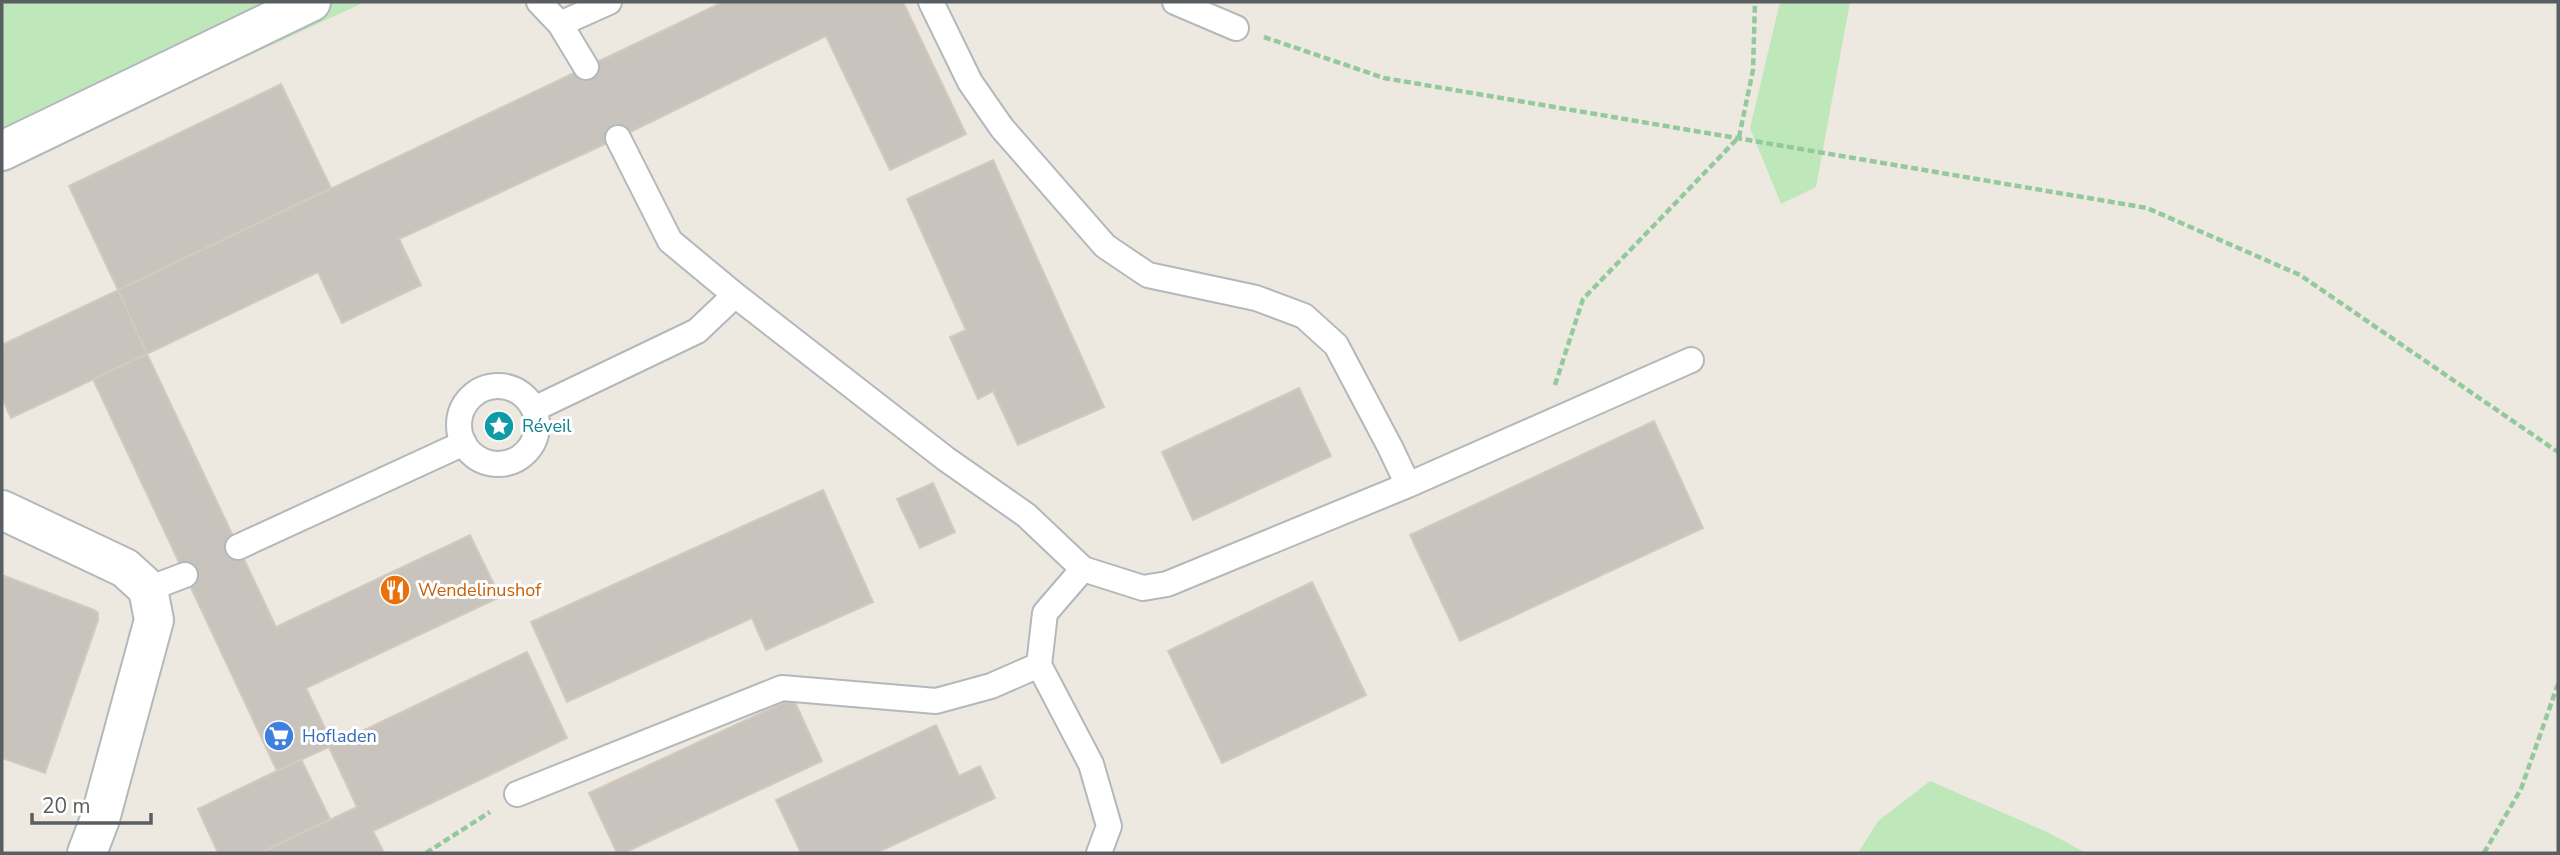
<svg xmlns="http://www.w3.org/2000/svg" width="2560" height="855" font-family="'Nunito Sans',sans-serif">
	<rect width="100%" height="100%" fill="#ede9e0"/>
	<path fill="#bee7ba" d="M 2,2 L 365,2 L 2,170 Z
		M 1780,2 L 1850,2 L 1816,187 L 1781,204 L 1750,128 Z
		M 1930,781 L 2047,832 L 2086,853 L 1858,853 L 1878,821 Z"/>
	<path fill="#c8c3bd" stroke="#d2cabe" stroke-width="2" d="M 723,2 L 903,2 L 966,134 L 890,170 L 826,36 L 618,138 L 399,239 L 421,285 L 342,323 L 318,272 L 147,354 L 118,290 Z
		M 281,84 L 331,188 L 118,290 L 69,186 Z
		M 993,160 L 1104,407 L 1018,445 L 993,391 L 978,399 L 950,337 L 966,330 L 907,199 Z
		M 118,290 L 147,354 L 11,418 L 2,398 L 2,345 Z
		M 147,354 L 276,627 L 470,535 L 500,597 L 306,688 L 333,745 L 277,771 L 93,379 Z
		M 1299,388 L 1331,456 L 1193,520 L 1162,452 Z
		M 1654,421 L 1703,528 L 1460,641 L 1410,535 Z
		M 933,483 L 955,532 L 920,548 L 897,499 Z
		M 823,490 L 873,602 L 766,650 L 752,618 L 567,702 L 531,622 Z
		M 2,575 L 94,610 L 98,613 L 98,620 L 45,773 L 2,758 Z
		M 1312,582 L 1366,695 L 1222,763 L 1168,651 Z
		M 527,652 L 567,738 L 373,831 L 384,853 L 260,853 L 357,807 L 329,747 Z
		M 793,698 L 822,761 L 624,853 L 617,853 L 589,793 Z
		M 936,725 L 959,776 L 980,766 L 995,798 L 876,853 L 801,853 L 776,800 Z
		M 301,759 L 330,819 L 260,853 L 218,853 L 198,809 Z"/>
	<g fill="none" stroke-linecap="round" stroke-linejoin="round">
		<g stroke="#b3b8bc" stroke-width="28">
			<path id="service" d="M 539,2 L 560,24 L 586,67
				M 931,2 L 970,82 L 1002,128 L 1105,246 L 1148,275 L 1256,298 L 1304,316 L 1336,345 L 1390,447 L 1408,485
				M 1175,2 L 1236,28
				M 560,24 L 609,2
				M 618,138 L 670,241 L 735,295 L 946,459 L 1026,515 L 1083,569 L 1143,588 L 1167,584 L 1408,485 L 1691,360
				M459 425a39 39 0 1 1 78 0a39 39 0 1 1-78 0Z
				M 534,409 L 697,331 L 735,295
				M 238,547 L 464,443
				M 1083,569 L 1045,613 L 1039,665 L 1091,764 L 1109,826 L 1099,853
				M 148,589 L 185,575
				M 517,794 L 782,688 L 936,701 L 991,686 L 1039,665"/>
		</g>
		<g stroke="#b3b8bc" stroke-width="42">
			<path id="minor" d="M 2,510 L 125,568 L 148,589 L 154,620 L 100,819 L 87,853"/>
		</g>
		<g stroke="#b3b8bc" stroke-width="42">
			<path id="tertiary" d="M 2,151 L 311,2"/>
		</g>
		<path stroke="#93c99d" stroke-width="4.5" stroke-dasharray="7 3.5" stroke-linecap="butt" d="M 1264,37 L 1384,78 L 2147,208 L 2300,275 L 2558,452
			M 1555,385 L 1583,299 L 1739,137 L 1753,70 L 1755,2
			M 426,853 L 490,812
			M 2484,853 L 2521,789 L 2558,684"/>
		<use href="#service" stroke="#fff" stroke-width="24"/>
		<use href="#minor" stroke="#fff" stroke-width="38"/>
		<use href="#tertiary" stroke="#fff" stroke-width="38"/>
	</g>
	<defs>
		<g id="sight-disc" transform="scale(1.575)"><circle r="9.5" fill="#0f9aa8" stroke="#fff"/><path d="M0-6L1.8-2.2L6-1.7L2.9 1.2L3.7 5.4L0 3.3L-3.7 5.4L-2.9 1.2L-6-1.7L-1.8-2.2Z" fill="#fff"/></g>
		<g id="restaurant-disc" transform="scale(1.575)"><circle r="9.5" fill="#e8710a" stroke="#fff"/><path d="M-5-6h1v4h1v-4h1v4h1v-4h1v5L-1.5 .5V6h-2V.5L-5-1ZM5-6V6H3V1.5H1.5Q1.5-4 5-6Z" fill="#fff"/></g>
		<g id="supermarket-disc" transform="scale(1.575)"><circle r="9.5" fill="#3f7fe0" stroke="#fff"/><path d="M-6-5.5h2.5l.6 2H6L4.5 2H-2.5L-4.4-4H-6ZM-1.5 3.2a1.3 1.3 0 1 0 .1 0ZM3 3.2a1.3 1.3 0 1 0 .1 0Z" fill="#fff"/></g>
	</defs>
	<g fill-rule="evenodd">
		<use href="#sight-disc" x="499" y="426"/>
		<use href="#restaurant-disc" x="395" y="590"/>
		<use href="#supermarket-disc" x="279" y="736"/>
	</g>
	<g text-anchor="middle" stroke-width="6" stroke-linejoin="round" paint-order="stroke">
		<g font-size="18" fill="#0d838f" stroke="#fff" text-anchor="start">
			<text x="522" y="432">Réveil</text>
		</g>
		<g font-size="18" fill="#c56008" stroke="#fff" text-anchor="start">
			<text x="418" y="596">Wendelinushof</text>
		</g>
		<g font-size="18" fill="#366cbe" stroke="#fff" text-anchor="start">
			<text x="302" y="742">Hofladen</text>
		</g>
	</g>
	<rect width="2560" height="855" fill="none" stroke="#595e63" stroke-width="7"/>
	<path d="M32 813v10h119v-10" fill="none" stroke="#595e63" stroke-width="3.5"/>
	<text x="42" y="813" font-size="21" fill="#595e63" stroke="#ffffff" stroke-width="5" paint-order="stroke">20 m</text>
</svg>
